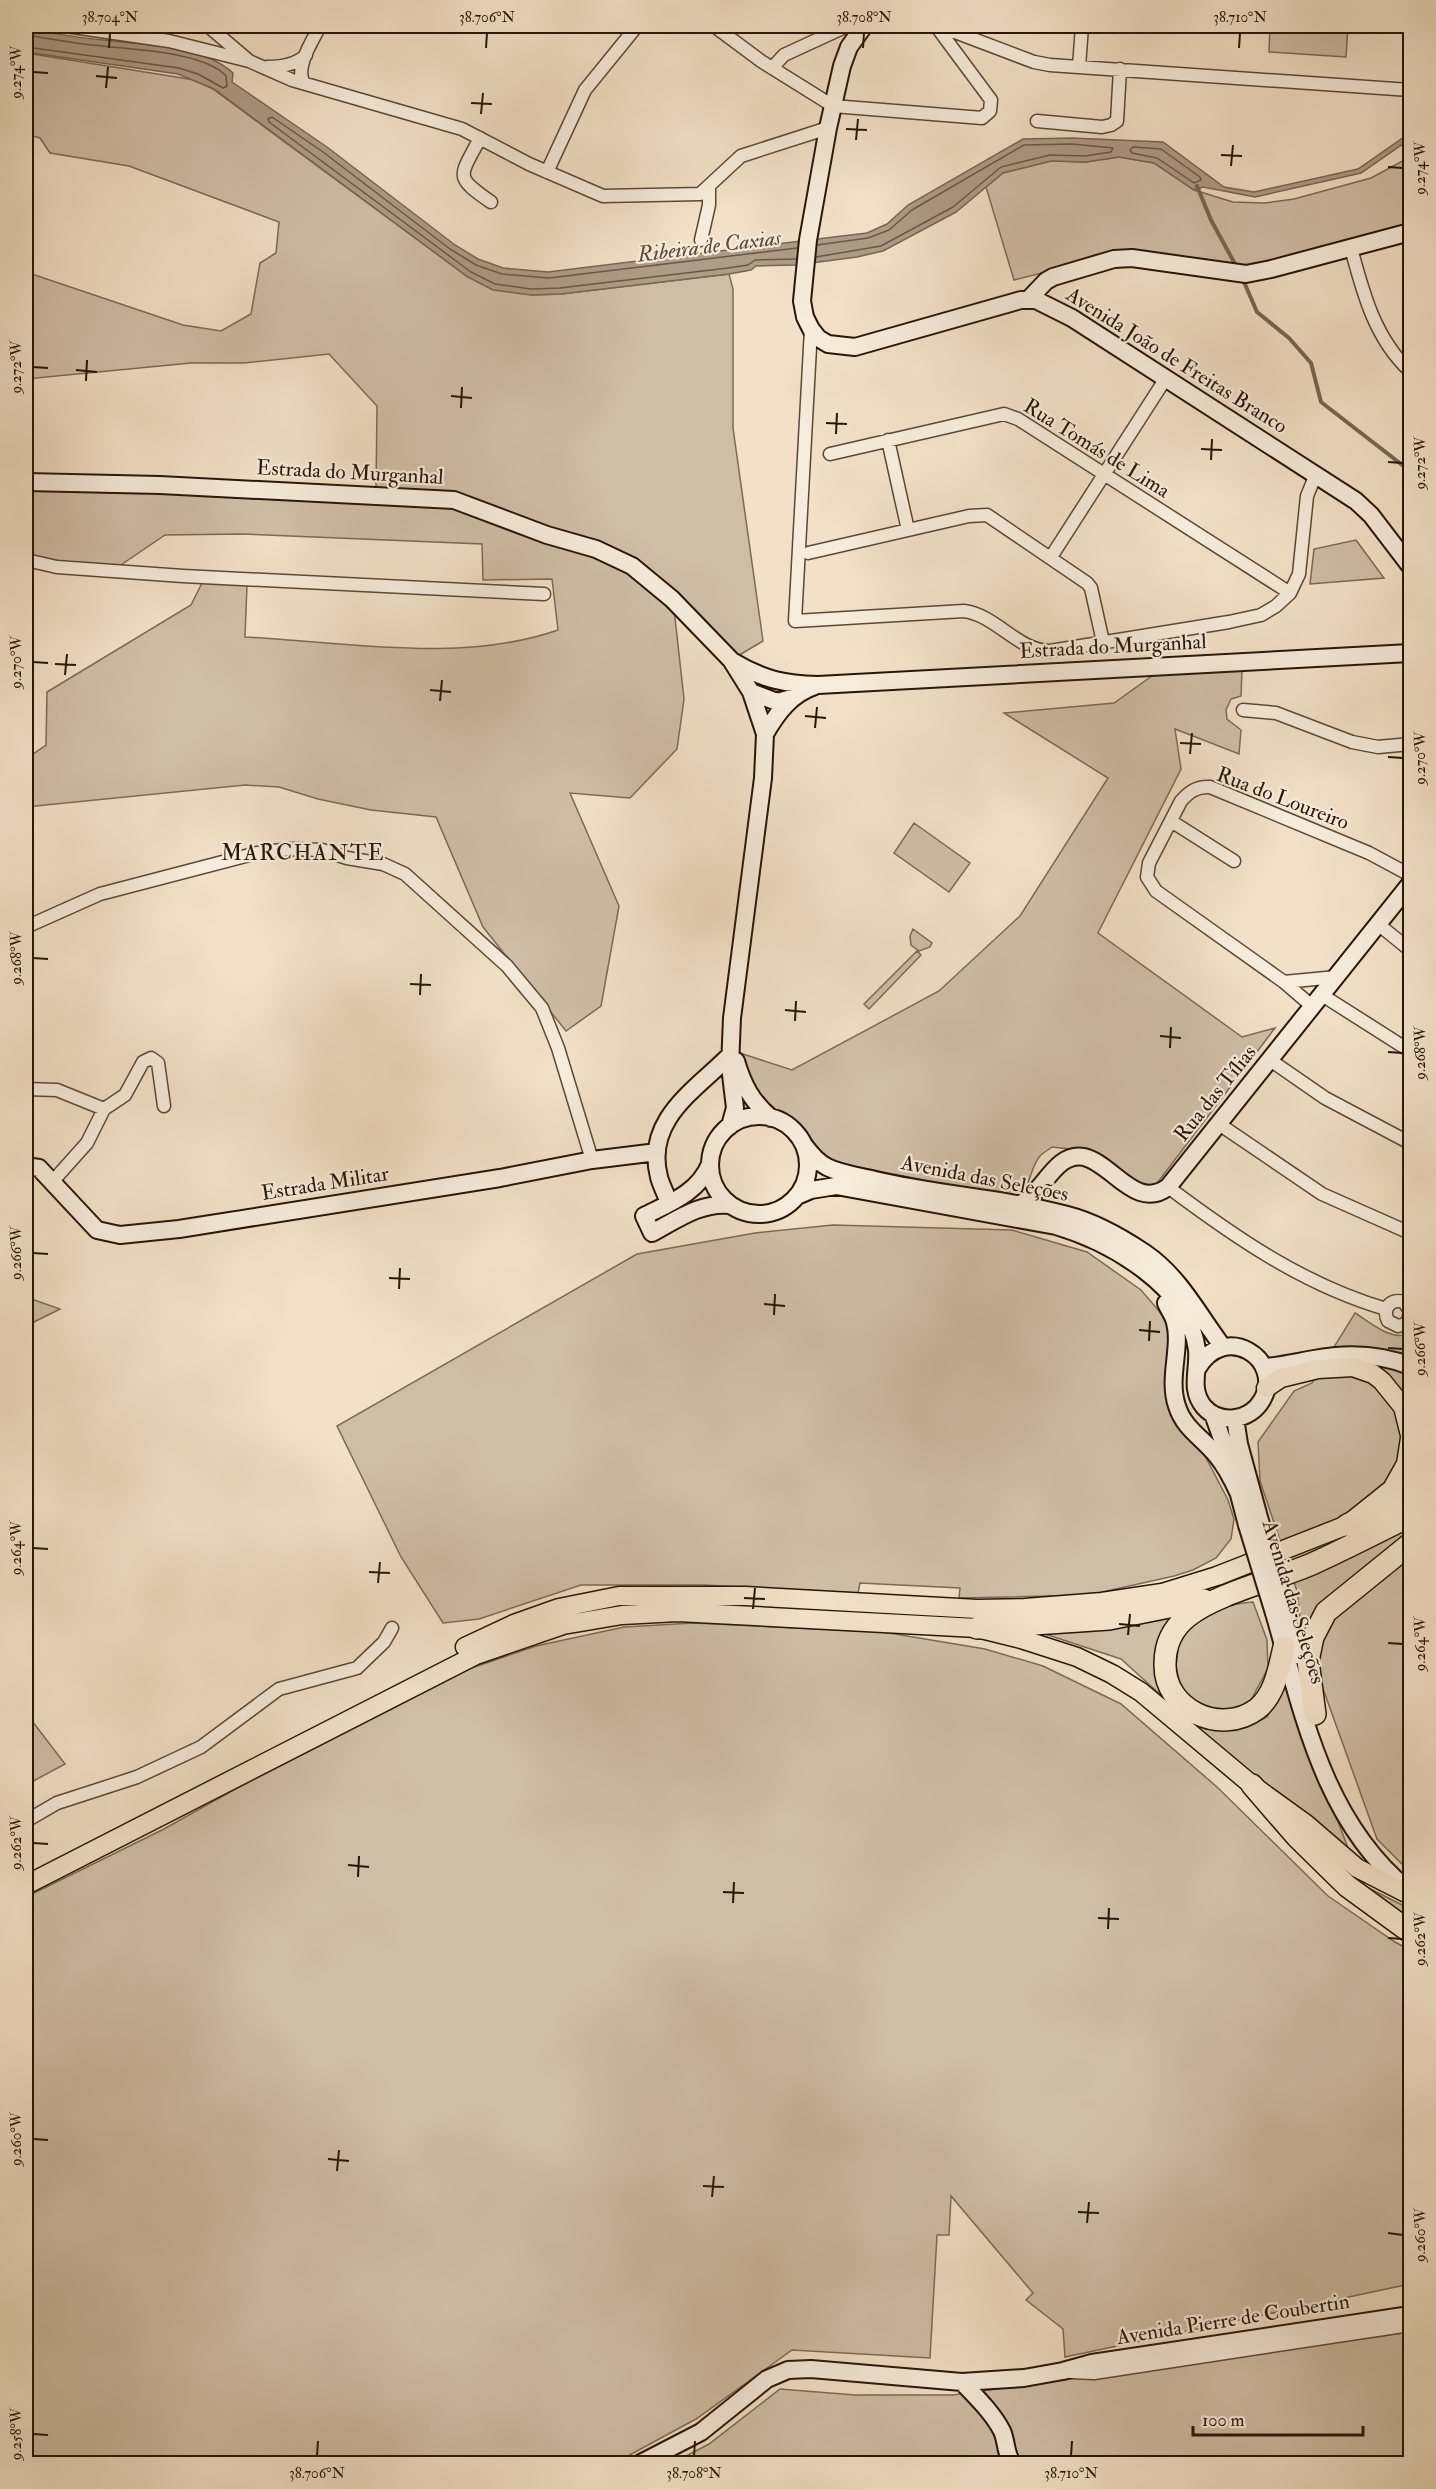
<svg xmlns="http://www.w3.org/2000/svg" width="1436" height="2489" font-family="'IM FELL Double Pica',serif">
	<rect width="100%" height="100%" fill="#f2e1c7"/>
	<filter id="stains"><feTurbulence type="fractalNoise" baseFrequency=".00333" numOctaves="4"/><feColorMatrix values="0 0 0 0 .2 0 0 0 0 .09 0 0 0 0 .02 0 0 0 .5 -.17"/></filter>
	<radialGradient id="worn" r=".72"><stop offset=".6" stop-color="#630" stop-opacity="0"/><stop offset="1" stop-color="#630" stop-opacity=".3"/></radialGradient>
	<path fill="#cfbea6" stroke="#7b6a56" stroke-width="1.5" d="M 1270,26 L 1348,26 L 1346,57 L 1269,52 Z
		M 26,53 L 195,80 L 213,89 L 468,277 L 531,295 L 561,294 L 729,274 L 733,289 L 733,428 L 763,641 L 731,660 L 673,600 L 684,699 L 677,749 L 630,798 L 570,793 L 619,906 L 601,1006 L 566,1031 L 483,927 L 436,817 L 371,810 L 318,799 L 279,787 L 245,785 L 26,807 L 26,759 L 46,745 L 47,692 L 191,605 L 202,583 L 247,585 L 245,637 C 345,642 461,664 558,630 L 552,579 L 483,580 L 482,544 L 241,534 L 165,535 L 112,571 L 26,560 L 26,482 L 376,488 L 377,406 L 329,354 L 244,363 L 191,363 L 26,379 L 26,272 L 183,325 L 221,331 L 251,314 L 260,263 L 276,253 L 279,222 L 129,166 L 50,153 L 40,138 L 26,134 Z
		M 1119,157 L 1154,163 L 1194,190 L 1233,202 L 1265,203 L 1294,199 L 1371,178 L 1410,157 L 1410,228 L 1247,269 L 1126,252 L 1014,280 L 986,187 L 1003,173 L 1051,161 L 1086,162 Z
		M 1356,540 L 1384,578 L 1310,584 L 1314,549 Z
		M 1242,669 L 1241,696 L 1231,699 L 1226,710 L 1227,719 L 1241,730 L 1239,754 L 1175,729 L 1181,769 L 1098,933 L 1242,1037 L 1275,1028 L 1158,1182 L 1150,1188 L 1144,1189 L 1088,1151 L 1052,1147 C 1048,1150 1043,1153 1040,1156 C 1029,1169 1031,1190 1015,1198 L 827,1161 L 804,1129 L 786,1117 L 768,1109 L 739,1063 L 740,1053 L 792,1070 L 939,991 L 1020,916 L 1108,778 L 1004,713 L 1114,703 L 1152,676 Z
		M 914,823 L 970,863 L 949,892 L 894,853 Z
		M 913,929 L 932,943 L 930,947 L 919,951 L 911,945 L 910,936 Z
		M 917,951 L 921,955 L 869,1009 L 864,1004 Z
		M 833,1225 L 1012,1230 L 1087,1252 L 1141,1290 L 1171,1325 L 1183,1402 L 1200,1446 L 1228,1500 L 1234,1519 L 1231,1539 L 1216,1558 L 1193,1570 L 1174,1576 L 1089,1595 L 959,1598 L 960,1588 L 860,1583 L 858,1593 L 704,1585 L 581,1585 L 479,1619 L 443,1623 L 401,1557 L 337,1426 L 637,1254 L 755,1233 Z
		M 26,1297 L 60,1309 L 26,1326 Z
		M 1355,1313 C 1370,1322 1393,1343 1410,1333 L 1410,1872 L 1377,1839 L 1326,1697 L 1302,1635 L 1297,1591 L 1260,1481 L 1258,1442 L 1294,1391 L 1312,1383 Z
		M 1253,1602 L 1267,1640 L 1268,1668 L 1250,1702 L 1226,1712 L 1200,1709 L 1181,1689 L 1176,1666 L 1180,1634 C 1202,1617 1224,1603 1253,1602 Z
		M 1173,1614 L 1160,1640 L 1161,1688 L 1214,1728 L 1247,1727 L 1267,1717 L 1286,1684 L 1348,1848 L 1248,1774 L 1121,1659 L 1042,1633 Z
		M 693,1623 L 883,1632 L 985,1649 L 1043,1666 L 1121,1704 L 1217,1787 L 1328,1896 L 1395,1942 L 1410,1950 L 1410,2284 L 1065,2357 L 1063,2329 L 1026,2300 L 1033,2293 L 951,2196 L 949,2235 L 937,2235 L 930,2358 L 792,2350 L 696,2419 L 626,2457 L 603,2464 L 26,2464 L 26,1897 L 164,1829 L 264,1773 L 454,1674 L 536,1646 L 624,1627 Z
		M 26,1713 L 65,1764 L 26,1785 L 26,1712 Z
		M 1353,1880 L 1410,1909 L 1410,1920 Z
		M 1410,2332 L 1410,2463 L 671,2464 L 709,2444 L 780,2389 L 855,2395 L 953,2395 Z"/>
	<path fill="#ad9c86" stroke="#776653" stroke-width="1.5" d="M 26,29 C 52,33 78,38 104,40 C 143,45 203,45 233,73 L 232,82 L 327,147 L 455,245 L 478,259 L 503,268 L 548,272 L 867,233 L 887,224 L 908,205 L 1023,139 L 1072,138 L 1163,142 L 1224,187 L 1254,192 L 1358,169 L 1410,133 L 1410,139 L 1361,173 L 1255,197 L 1203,187 L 1194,190 L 1154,163 L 1119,157 L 1086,162 L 1051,161 L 1003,173 L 956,212 L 883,251 L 857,257 L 796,265 L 756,266 L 751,270 L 729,274 L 561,294 L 531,295 L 493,290 L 468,277 L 214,89 L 178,74 L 26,52 Z"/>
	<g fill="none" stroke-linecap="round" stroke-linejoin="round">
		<path stroke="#6a5846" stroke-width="1.5" d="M 26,35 C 51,39 77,44 103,46 C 134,50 205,52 226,76 L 227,86 L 223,88 L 198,74 L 179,68 L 26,47
			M 1133,147 L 1161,149 L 1200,177 L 1201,180 L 1194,183 L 1157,158 L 1132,153 L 1130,150 Z
			M 816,257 L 881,246 L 953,207 L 1001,167 L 1050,155 L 1085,156 L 1111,152 L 1113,148 L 1072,144 L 1024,145 L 912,210 L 889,230 L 868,238 L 817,245
			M 796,259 L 755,260 L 748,265 L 728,268 L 560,288 L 531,289 L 495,284 L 471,272 L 269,122 L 268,119 L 272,117 L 323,152 L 450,249 L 476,265 L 502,274 L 549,278 L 797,248"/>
		<path stroke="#776653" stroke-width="4" d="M 1197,186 L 1211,220 L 1235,264
			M 1244,282 L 1257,312 L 1289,338 L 1311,363 L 1321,402 L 1410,471"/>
		<g stroke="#5a4837" stroke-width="15">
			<path id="street" d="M 66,26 L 169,41 L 249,61 L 292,80 L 462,129 L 529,164 L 603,196 L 700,194 L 741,156 L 828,128
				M 208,26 L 248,60
				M 714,26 L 761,61 L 833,106 L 982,118 L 990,111 L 991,100 L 936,26
				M 939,26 L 1034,62 L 1050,65 L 1410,90
				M 267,67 C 280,67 296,65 306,55
				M 1079,67 L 1082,26
				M 772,68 L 784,55 L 847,26
				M 304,83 C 294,68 313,40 320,26
				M 1037,121 L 1102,127 L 1111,125 L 1117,121 L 1120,69
				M 480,138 C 460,177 453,176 491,202
				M 547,172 L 585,90 L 637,26
				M 701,240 L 709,205 L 709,186
				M 1351,248 C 1363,293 1375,339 1410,371
				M 811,329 L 795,621 L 964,611 C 996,615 1018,651 1050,651 L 1229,622 L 1261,615 L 1276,606 L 1290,593 L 1299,574 L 1307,496 L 1316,474
				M 888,440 L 908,530
				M 830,454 L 1004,414 L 1018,419 L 1290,593
				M 808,553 L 969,516 L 987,515 L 1087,583 L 1091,588 L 1103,642
				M 1051,557 L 1166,378
				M 26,560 L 57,567 L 183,576 L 544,594
				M 1243,710 L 1276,713 L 1352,742 L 1378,747 L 1410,744
				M 1171,821 L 1234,861
				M 1378,924 L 1410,950
				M 26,927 L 100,894 L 257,853 L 290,849 L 322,850 L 347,858 L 383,864 L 405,874 L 507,966 L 542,1008 L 558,1048 L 592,1160
				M 1336,977 L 1284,982 L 1156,891 L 1147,877 L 1149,863 L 1181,801 C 1189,792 1197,786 1210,787 L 1369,853 L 1410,875
				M 1284,982 L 1313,1007
				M 1322,995 L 1410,1051
				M 1270,1060 L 1325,1098 L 1410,1143
				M 26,1089 L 57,1090 L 104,1109
				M 1219,1124 L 1322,1194 L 1410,1233
				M 53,1181 L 87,1143 L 104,1109 L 125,1095 L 143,1062 L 151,1058 L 158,1063 L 164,1106
				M 1168,1187 C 1236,1238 1304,1285 1386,1309
				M 1410,1311 L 1404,1302 C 1390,1298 1382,1309 1388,1321 L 1398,1326 L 1406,1324 L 1410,1315
				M 26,1821 L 57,1803 L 137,1777 L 201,1747 L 279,1689 L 357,1668 L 384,1642 L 392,1628
				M 1071,2372 L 1094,2373 L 1410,2325"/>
		</g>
		<g stroke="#271507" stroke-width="20">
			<path id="secondary" d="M 864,26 L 849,47 L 842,66 L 828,128 L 808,240 L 802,301 L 805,317 L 811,329 L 818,338 L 828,344 L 855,347 L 1021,300 L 1036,300 L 1072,318 L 1356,501 L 1371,515 L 1410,566
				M 1029,299 L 1046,281 L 1053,277 L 1114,259 L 1132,258 L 1246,274 L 1271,269 L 1410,232
				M 26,482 L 160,485 L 454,500 L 547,535 L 596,549 L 632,566 L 672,599 L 731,660 L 751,692 L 765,734 L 763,778 L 732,1018 L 730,1066 L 735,1108 L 730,1126
				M 734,662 C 764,680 785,684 818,685 L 1410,653
				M 751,692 L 777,702 L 792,698
				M 765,734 C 777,713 791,694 815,686
				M 736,1061 C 743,1085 752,1102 771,1118
				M710 1165a49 49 0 1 1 98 0a49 49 0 1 1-98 0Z
				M 804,1145 C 810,1153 817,1162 827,1167 C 841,1174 859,1176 875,1180 C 938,1195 1004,1198 1067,1215 C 1095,1222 1121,1237 1145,1253 C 1180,1277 1198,1314 1223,1347
				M 710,1164 C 698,1193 670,1203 644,1216 L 652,1233 C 678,1219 701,1202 730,1205
				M 26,1166 L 39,1168 L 97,1230 L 120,1235 L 179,1229 L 500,1178 L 592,1160 L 657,1152
				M 797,1196 L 811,1190 L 836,1186 L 1056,1226 C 1110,1242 1189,1286 1197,1350 C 1199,1370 1189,1389 1204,1407 C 1220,1425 1250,1421 1262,1400 C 1285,1360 1225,1320 1197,1369
				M 669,1203 C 666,1194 661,1185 659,1177 C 644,1119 697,1089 730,1055
				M 1020,1204 C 1043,1194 1055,1151 1084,1157 C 1113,1164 1136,1211 1168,1187 L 1410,884
				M 1166,1303 C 1168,1308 1172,1314 1174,1319 C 1183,1346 1167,1377 1177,1406 C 1184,1429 1203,1438 1217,1456 C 1226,1467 1232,1479 1238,1492
				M 1264,1367 C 1281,1366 1297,1362 1314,1359 C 1346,1353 1380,1354 1410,1366
				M 1213,1414 L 1231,1464 L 1247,1525
				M 1235,1418 L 1239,1444 L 1260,1521
				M 1285,1609 L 1298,1655
				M 1274,1613 C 1303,1713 1323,1820 1407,1889
				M 962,2382 C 976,2397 993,2413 1002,2431 C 1007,2442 1005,2454 1013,2464
				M 639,2464 L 701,2432 L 767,2379 L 788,2370 L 811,2369 L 962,2382 L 1024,2378 L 1063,2371 L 1092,2363 L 1410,2315"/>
		</g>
		<g stroke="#271507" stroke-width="21">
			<path id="primary" d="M 1266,1388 L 1281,1378 L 1318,1369 L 1353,1367 L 1373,1374 L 1382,1381 L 1403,1407 L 1410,1435
				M 465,1647 L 514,1624 L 559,1608 L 619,1596 L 745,1596 L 977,1609 L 1025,1608 L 1102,1602 L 1162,1593 L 1217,1576 L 1347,1525 L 1392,1489 L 1406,1464 L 1410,1438
				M 26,1885 L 476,1655 L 563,1625 L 622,1615 L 678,1612 L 977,1628 L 1021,1639 L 1077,1657 L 1112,1674 L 1141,1692 L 1252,1785 L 1306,1824 L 1357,1868 L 1410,1895"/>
		</g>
		<g stroke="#271507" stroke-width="24">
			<path id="highway" d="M 1347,1525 L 1410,1495
				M 977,1628 L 1109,1619 L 1204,1600
				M 1284,1647 C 1279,1668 1275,1695 1257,1709 C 1221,1736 1164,1710 1165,1664 C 1165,1645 1172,1629 1187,1617 C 1215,1594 1277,1579 1312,1564 C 1345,1549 1378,1532 1410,1516
				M 1315,1714 L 1308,1661 L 1313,1637 L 1326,1612 L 1410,1544
				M 1252,1785 L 1297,1837 L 1347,1886 L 1410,1932"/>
		</g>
		<use href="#street" stroke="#f7ecdb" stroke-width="12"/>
		<use href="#secondary" stroke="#f7ecdb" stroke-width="16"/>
		<use href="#primary" stroke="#f2e1c7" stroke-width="18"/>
		<use href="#highway" stroke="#f2e1c7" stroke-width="21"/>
		<g stroke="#271507" stroke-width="20" stroke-linecap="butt">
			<path id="secondary-bridge" d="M 1260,1521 L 1285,1609
				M 1247,1525 L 1274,1613"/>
		</g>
		<use href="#secondary-bridge" stroke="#f7ecdb" stroke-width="16"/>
	</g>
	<path fill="none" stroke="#271507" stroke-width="2" d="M 109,48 L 110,33M 486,48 L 487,33M 863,48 L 864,33M 1239,48 L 1240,33M 33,72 L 48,73M 96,76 L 117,78M 106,88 L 108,67M 471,103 L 492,104M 481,114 L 483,93M 846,129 L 867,130M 856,140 L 858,119M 1221,155 L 1242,156M 1231,166 L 1233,145M 1388,167 L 1403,168M 33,367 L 48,368M 76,370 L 97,372M 86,381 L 87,360M 451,396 L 472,398M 461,408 L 462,387M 826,423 L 847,424M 836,434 L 837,413M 1201,449 L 1222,450M 1211,460 L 1212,439M 1388,462 L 1403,463M 33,662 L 48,663M 55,664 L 76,665M 65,675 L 67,654M 430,690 L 451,692M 440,701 L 442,680M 805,716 L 826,718M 815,728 L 817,707M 1180,743 L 1201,744M 1190,754 L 1192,733M 1388,757 L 1403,758M 33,958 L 48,959M 410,984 L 431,985M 420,995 L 421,974M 785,1010 L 806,1012M 795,1021 L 796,1001M 1160,1036 L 1181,1038M 1170,1048 L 1171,1027M 1388,1052 L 1403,1053M 33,1253 L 48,1254M 389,1278 L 410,1279M 399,1289 L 400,1268M 764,1304 L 785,1306M 774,1315 L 775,1294M 1139,1330 L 1160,1332M 1149,1341 L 1150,1321M 1388,1348 L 1403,1349M 33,1548 L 48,1549M 369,1572 L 390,1573M 378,1583 L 380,1562M 744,1598 L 765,1599M 753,1609 L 755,1588M 1119,1624 L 1140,1626M 1128,1635 L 1130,1614M 1388,1643 L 1403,1644M 33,1843 L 48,1844M 348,1865 L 369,1867M 358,1877 L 359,1856M 723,1892 L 744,1893M 733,1903 L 734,1882M 1098,1918 L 1119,1919M 1108,1929 L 1109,1908M 1388,1938 L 1403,1939M 33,2139 L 48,2140M 328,2159 L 349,2161M 337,2171 L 339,2150M 703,2186 L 724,2187M 712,2197 L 714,2176M 1078,2212 L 1099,2213M 1087,2223 L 1089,2202M 1388,2233 L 1403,2235M 33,2434 L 48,2435M 317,2456 L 318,2441M 694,2456 L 695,2441M 1071,2456 L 1072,2441"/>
	<g text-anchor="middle" stroke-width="4.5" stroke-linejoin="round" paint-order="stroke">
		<g font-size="21" fill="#271507" stroke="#f7ecdb">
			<text transform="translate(1177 360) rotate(32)" y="7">Avenida João de Freitas Branco</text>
			<text transform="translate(1097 448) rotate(32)" y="7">Rua Tomás de Lima</text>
			<text transform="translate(350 472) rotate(3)" y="7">Estrada do Murganhal</text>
			<text transform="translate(1113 646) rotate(-3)" y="7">Estrada do Murganhal</text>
			<text transform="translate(1283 798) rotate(21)" y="7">Rua do Loureiro</text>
			<text transform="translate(1215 1093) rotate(-51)" y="7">Rua das Tílias</text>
			<text transform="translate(985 1178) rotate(11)" y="7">Avenida das Seleções</text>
			<text transform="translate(325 1183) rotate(-9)" y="7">Estrada Militar</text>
			<text transform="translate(1294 1602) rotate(73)" y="7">Avenida das Seleções</text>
			<text transform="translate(1233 2319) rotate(-9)" y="7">Avenida Pierre de Coubertin</text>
		</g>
		<g font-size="22" font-style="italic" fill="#5d4b3a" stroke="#f7ecdb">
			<text transform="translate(709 245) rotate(-7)" y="8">Ribeira de Caxias</text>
		</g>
		<g font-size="22" letter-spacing="1.5" fill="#271507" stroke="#f7ecdb">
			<text x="303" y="860">MARCHANTE</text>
		</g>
	</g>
	<rect width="1436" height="2489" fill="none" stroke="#f2e1c7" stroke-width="66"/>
	<path d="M1193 2426v9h170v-9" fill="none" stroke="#271507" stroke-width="3"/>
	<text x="1202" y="2426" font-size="18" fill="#271507" stroke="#f7ecdb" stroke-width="4.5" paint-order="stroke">100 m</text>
	<rect x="33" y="33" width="1370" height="2423" fill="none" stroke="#271507" stroke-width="2"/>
	<g font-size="15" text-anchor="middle" fill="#271507">
		<text x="110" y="22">38.704°N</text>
		<text x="487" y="22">38.706°N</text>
		<text x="864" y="22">38.708°N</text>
		<text x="1240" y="22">38.710°N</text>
		<text transform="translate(16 72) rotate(-90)" y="5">9.274°W</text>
		<text transform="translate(1420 168) rotate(-90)" y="5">9.274°W</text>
		<text transform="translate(16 367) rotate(-90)" y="5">9.272°W</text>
		<text transform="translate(1420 463) rotate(-90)" y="5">9.272°W</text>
		<text transform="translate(16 662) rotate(-90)" y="5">9.270°W</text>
		<text transform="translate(1420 758) rotate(-90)" y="5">9.270°W</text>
		<text transform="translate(16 958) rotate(-90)" y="5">9.268°W</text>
		<text transform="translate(1420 1053) rotate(-90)" y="5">9.268°W</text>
		<text transform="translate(16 1253) rotate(-90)" y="5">9.266°W</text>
		<text transform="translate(1420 1349) rotate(-90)" y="5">9.266°W</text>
		<text transform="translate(16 1548) rotate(-90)" y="5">9.264°W</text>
		<text transform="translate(1420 1644) rotate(-90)" y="5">9.264°W</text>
		<text transform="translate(16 1843) rotate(-90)" y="5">9.262°W</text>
		<text transform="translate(1420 1939) rotate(-90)" y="5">9.262°W</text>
		<text transform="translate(16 2139) rotate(-90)" y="5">9.260°W</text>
		<text transform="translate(1420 2235) rotate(-90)" y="5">9.260°W</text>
		<text transform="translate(16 2434) rotate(-90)" y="5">9.258°W</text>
		<text x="317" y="2478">38.706°N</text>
		<text x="694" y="2478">38.708°N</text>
		<text x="1071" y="2478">38.710°N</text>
	</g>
	<rect width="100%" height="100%" filter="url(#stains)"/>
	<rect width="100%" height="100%" fill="url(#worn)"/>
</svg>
